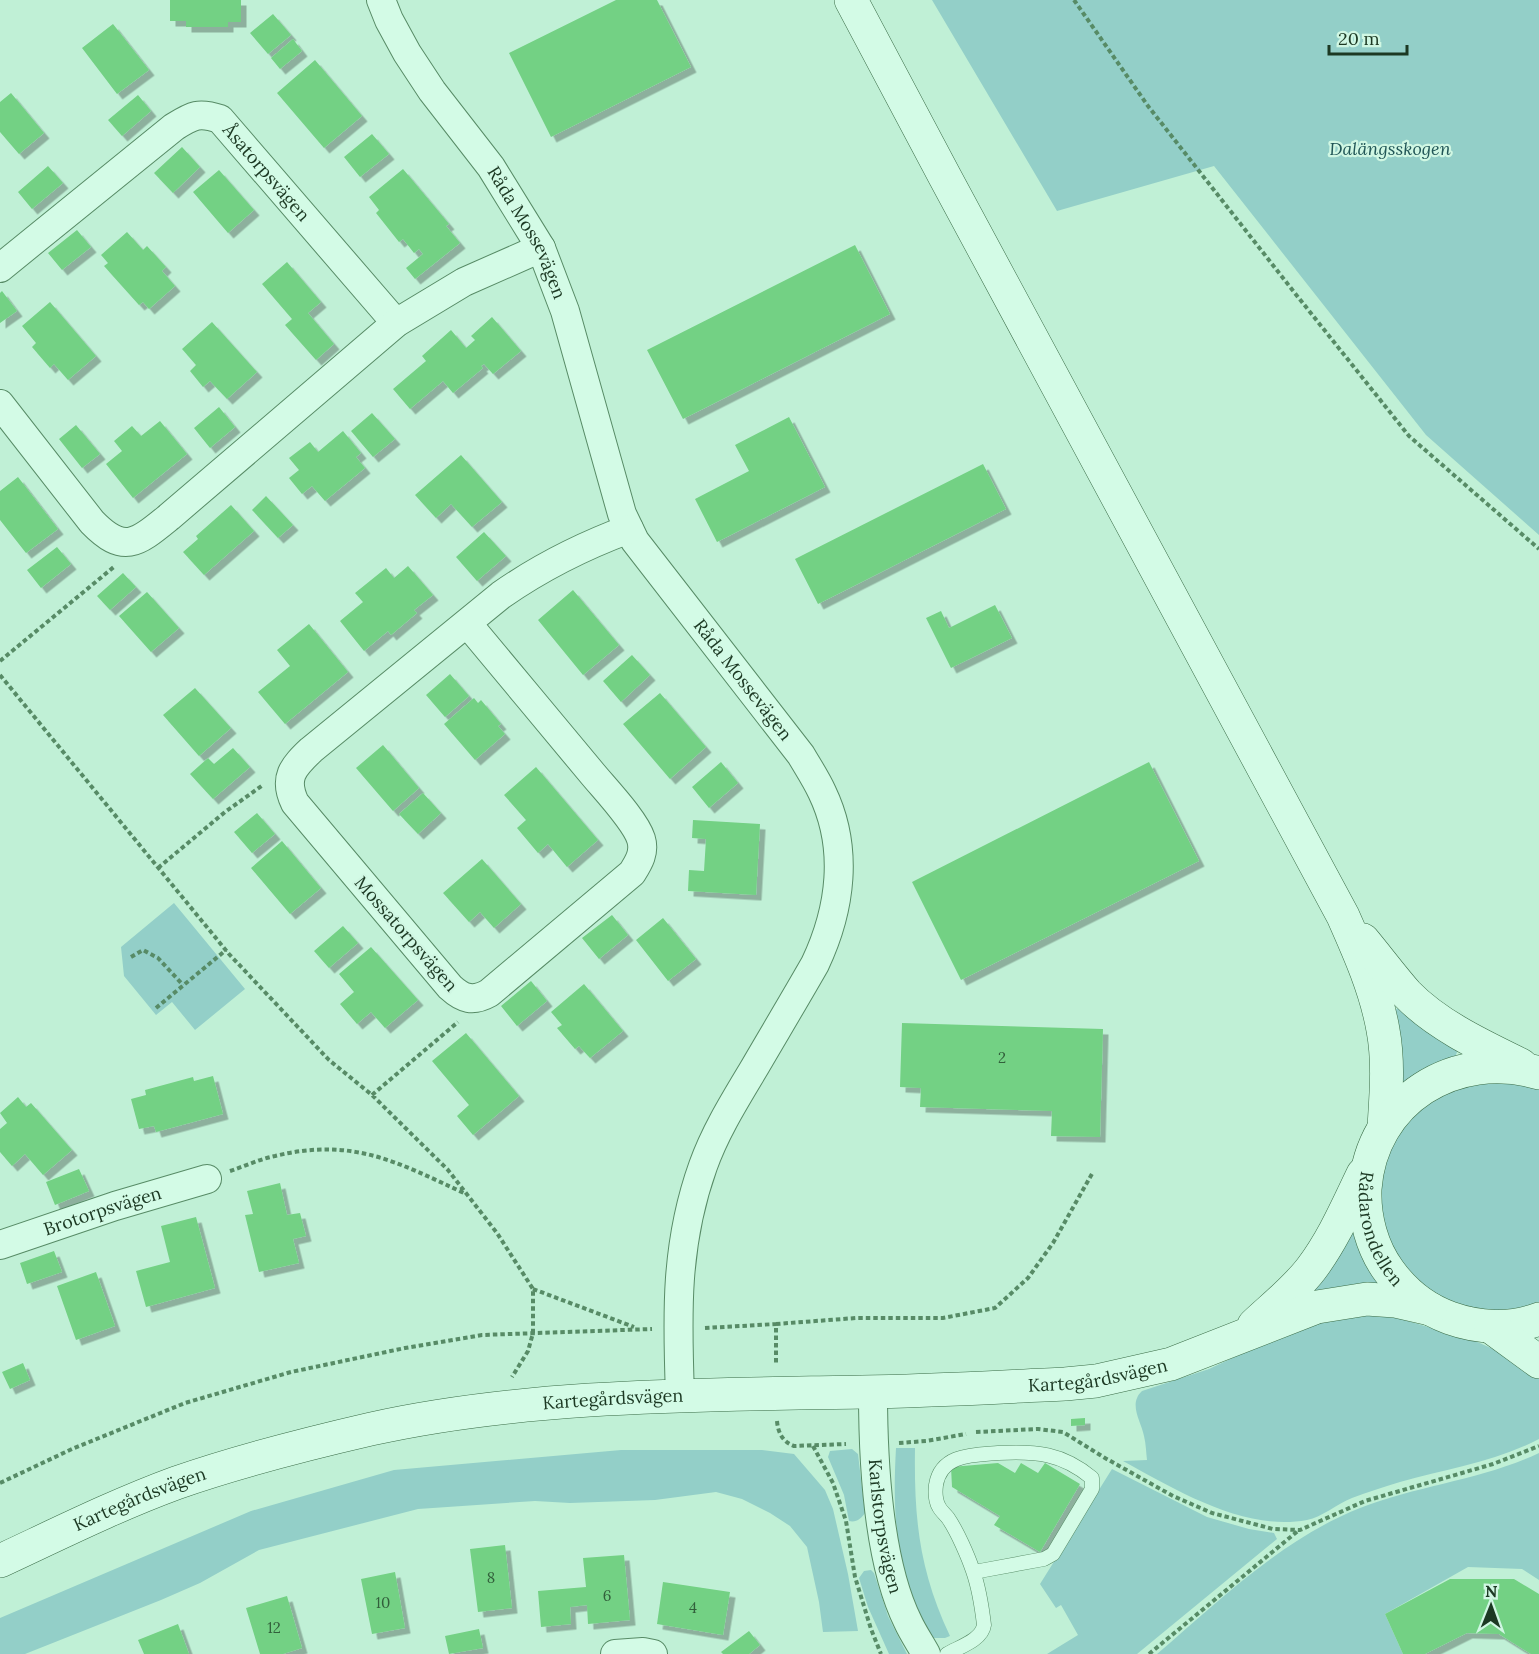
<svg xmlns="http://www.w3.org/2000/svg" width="1539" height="1654" font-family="Lora,serif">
	<defs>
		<filter id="shadow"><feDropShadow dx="5.5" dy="5.5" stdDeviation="0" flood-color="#0004"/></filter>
	</defs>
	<rect width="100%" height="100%" fill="#c0f0d6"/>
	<path fill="#93cfc8" d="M 932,0 L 1539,0 L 1539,535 L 1426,435 L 1214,166 L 1057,211 Z
		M 174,903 L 245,989 L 195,1030 L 172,1002 L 156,1015 L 124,976 L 121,947 Z
		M 1400,1007 L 1458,1050 L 1455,1057 L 1432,1065 L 1402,1086 L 1395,1010 Z
		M 1462,1082 L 1526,1082 L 1539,1086 L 1539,1303 L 1507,1312 L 1464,1308 L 1425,1289 L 1396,1258 L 1380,1217 L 1379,1174 L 1407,1116 Z
		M 1353,1233 L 1355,1233 L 1385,1284 L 1310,1292 L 1350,1234 Z
		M 1348,1314 L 1394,1317 L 1473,1340 L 1513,1358 L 1539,1374 L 1539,1439 C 1495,1462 1446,1469 1400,1482 C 1384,1487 1367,1492 1352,1498 C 1337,1504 1322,1517 1307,1520 C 1245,1532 1176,1490 1123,1461 L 1147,1460 C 1146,1452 1146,1444 1144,1436 C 1141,1421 1128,1404 1142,1391 L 1209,1369 L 1285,1333 Z
		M 896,1448 L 915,1448 C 914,1519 919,1570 950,1636 L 945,1638 L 933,1638 C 924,1626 919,1614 914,1601 C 894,1549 893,1503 896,1448 Z
		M 852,1449 L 858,1454 L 865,1513 C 862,1518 856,1523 849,1521 L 844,1495 L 828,1457 L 830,1451 Z
		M 621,1450 L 762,1450 L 794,1454 L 825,1490 L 833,1509 L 848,1574 L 858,1631 L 823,1632 L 819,1602 L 807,1547 L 790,1526 L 770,1513 L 742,1499 L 716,1492 L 655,1500 L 570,1503 L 535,1501 L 418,1509 L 259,1550 L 200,1583 L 161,1600 L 25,1654 L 0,1654 L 0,1618 L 251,1511 L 394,1470 Z
		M 1539,1453 L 1539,1580 L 1522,1569 L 1468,1567 L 1385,1614 L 1403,1654 L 1157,1654 C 1220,1600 1282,1539 1360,1508 C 1419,1485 1482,1480 1539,1453 Z
		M 1112,1469 L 1207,1517 L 1249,1529 L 1274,1533 L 1277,1539 L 1137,1654 L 1047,1654 L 1078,1635 L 1061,1605 L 1056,1608 L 1040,1584 Z
		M 871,1570 L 874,1573 L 888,1616 L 907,1654 L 889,1654 L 868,1607 L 859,1578 L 864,1571 Z"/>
	<path fill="#73d184" filter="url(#shadow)" d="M 170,0 L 241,0 L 241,22 L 228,22 L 228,27 L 186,27 L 186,21 L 170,21 Z
		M 616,0 L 657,0 L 691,67 L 551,137 L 509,53 Z
		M 273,14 L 291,35 L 268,54 L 250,33 Z
		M 113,24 L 149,70 L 117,94 L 82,48 Z
		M 293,39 L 302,51 L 280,69 L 271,58 Z
		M 315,60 L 362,116 L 324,148 L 277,93 Z
		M 11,93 L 44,133 L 19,154 L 0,132 L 0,102 Z
		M 138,95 L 151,111 L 122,136 L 108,120 Z
		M 372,134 L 389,154 L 360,177 L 344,157 Z
		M 182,147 L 200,167 L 173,193 L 154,173 Z
		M 48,166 L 63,183 L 32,209 L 18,192 Z
		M 403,169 L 449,224 L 446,226 L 460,243 L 415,279 L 406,268 L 423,254 L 419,249 L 414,253 L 403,239 L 399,242 L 376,213 L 379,210 L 369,197 Z
		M 219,170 L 254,210 L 228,233 L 193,192 Z
		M 77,230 L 91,247 L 62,270 L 48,253 Z
		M 127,232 L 143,250 L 147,246 L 166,267 L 162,271 L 175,286 L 149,309 L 143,302 L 139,305 L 104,266 L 108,263 L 101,255 Z
		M 855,245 L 890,314 L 683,419 L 647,350 Z
		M 287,262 L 321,302 L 308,313 L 334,344 L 316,360 L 285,325 L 292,319 L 262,284 Z
		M 2,291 L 17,311 L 0,323 L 0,293 Z
		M 50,302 L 96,356 L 68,380 L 54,364 L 50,368 L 32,347 L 36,343 L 22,326 Z
		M 492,317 L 521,351 L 493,374 L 484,364 L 481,366 L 483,368 L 453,393 L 443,381 L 410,409 L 393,389 L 426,361 L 422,356 L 451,330 L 466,348 L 475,340 L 471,336 Z
		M 212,322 L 257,372 L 227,399 L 210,381 L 203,387 L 190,371 L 196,365 L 182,349 Z
		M 219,407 L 235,427 L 210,448 L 194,428 Z
		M 372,413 L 395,439 L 373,457 L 351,431 Z
		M 789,417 L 825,487 L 717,542 L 695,499 L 749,471 L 735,445 Z
		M 160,421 L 187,454 L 133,498 L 106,464 L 122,451 L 114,441 L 132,426 L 141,436 Z
		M 76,425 L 100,454 L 82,468 L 59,439 Z
		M 343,431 L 361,453 L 356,457 L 365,468 L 325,501 L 312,486 L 302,494 L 289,478 L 299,470 L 289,458 L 310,442 L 318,452 Z
		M 461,455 L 502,502 L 472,527 L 451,504 L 436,518 L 415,495 Z
		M 983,464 L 1006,509 L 818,604 L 795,559 Z
		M 18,477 L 58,529 L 26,553 L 0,520 L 0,491 Z
		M 266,496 L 293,525 L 278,538 L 252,510 Z
		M 231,505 L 254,531 L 204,575 L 183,552 L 198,539 L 196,536 Z
		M 484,532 L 506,556 L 477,581 L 456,557 Z
		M 57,547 L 71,564 L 41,588 L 27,570 Z
		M 408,566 L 433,595 L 414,610 L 417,613 L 391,635 L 388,631 L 364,651 L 340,621 L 363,602 L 355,593 L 386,568 L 394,578 Z
		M 123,573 L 136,587 L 110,610 L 97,596 Z
		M 573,590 L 619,645 L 583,675 L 538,620 Z
		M 147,592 L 179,628 L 151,652 L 119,616 Z
		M 995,605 L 1012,638 L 951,668 L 926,618 L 941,611 L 949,628 Z
		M 309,624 L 348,672 L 285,724 L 258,692 L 290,666 L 277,650 Z
		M 632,655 L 650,675 L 621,702 L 603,681 Z
		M 450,674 L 469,696 L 445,717 L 426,695 Z
		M 195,688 L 231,728 L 199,756 L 163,715 Z
		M 660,693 L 706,747 L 670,779 L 623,724 Z
		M 474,698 L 478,703 L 481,700 L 501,724 L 498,726 L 505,734 L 475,760 L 444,724 Z
		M 383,745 L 419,788 L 393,811 L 356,768 Z
		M 233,748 L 250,767 L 213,799 L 190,774 L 208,758 L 214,764 Z
		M 721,762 L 738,783 L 709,808 L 692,787 Z
		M 1149,762 L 1199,861 L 961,980 L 912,882 Z
		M 536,767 L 598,840 L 567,867 L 548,844 L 538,853 L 517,828 L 526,820 L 504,795 Z
		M 423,793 L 441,813 L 418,834 L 399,814 Z
		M 257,813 L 275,834 L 252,853 L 234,832 Z
		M 693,820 L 760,824 L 756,895 L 688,891 L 689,870 L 704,871 L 706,839 L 692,838 Z
		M 282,841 L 321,888 L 290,914 L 251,868 Z
		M 482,859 L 521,904 L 494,928 L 480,912 L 469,922 L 443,893 Z
		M 612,915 L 628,935 L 599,959 L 582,938 Z
		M 663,918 L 696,959 L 668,981 L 636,940 Z
		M 343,926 L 358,943 L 329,968 L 314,951 Z
		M 371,947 L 418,1000 L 385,1028 L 371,1012 L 357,1024 L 340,1004 L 354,992 L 339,974 Z
		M 531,981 L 547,1001 L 517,1026 L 501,1006 Z
		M 584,984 L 623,1031 L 590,1058 L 579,1046 L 575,1049 L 557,1028 L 562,1025 L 551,1012 Z
		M 902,1023 L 1103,1029 L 1100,1137 L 1051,1136 L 1052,1111 L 920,1107 L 921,1088 L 900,1087 Z
		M 466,1033 L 519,1096 L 473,1135 L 457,1116 L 469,1105 L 432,1061 Z
		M 213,1076 L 223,1114 L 156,1132 L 154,1126 L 139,1129 L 131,1099 L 146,1095 L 145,1090 L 193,1077 L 194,1081 Z
		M 18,1097 L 26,1107 L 31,1103 L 72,1150 L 43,1175 L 25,1154 L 12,1166 L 0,1152 L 0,1129 L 7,1123 L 0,1113 Z
		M 79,1169 L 89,1191 L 55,1205 L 46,1182 Z
		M 280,1183 L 287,1215 L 300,1213 L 306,1236 L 293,1239 L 299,1263 L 259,1272 L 245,1215 L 253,1214 L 247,1191 Z
		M 196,1217 L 215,1288 L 146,1307 L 136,1271 L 170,1262 L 161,1226 Z
		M 54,1251 L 62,1272 L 27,1284 L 20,1263 Z
		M 96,1272 L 115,1326 L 76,1340 L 57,1286 Z
		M 23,1363 L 30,1380 L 10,1389 L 2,1372 Z
		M 1085,1418 L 1085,1425 L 1071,1426 L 1071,1419 Z
		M 998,1463 L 1015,1473 L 1021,1463 L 1038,1473 L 1045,1463 L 1080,1484 L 1040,1552 L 994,1525 L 1000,1516 L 952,1487 L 951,1467 Z
		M 505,1545 L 512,1608 L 478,1612 L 470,1549 Z
		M 624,1555 L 630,1620 L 588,1624 L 587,1605 L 570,1607 L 571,1624 L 541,1627 L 538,1591 L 586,1587 L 583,1558 Z
		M 395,1572 L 405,1628 L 372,1634 L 361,1579 Z
		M 1450,1579 L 1514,1579 L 1539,1594 L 1539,1654 L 1531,1654 L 1499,1634 L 1467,1633 L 1425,1654 L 1403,1654 L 1385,1614 Z
		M 663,1582 L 730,1592 L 723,1635 L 657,1624 Z
		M 287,1596 L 302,1648 L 283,1654 L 260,1654 L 246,1608 Z
		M 178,1624 L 189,1654 L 144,1654 L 138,1640 Z
		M 479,1629 L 483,1648 L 449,1654 L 445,1636 Z
		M 749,1631 L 760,1645 L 749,1654 L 723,1654 L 721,1652 Z"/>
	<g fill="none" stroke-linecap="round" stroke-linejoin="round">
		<g stroke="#578b66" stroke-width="15">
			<path id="lane" d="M 947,1654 C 959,1647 982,1640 984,1625 C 982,1608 979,1588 973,1571 C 968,1556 957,1531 948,1518 C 945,1514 941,1511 939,1507 C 935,1500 935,1493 936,1485 C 941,1454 973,1455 998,1453 C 1036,1451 1062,1453 1092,1478 L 1092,1489 L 1053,1554 L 1044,1559 L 974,1572"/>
		</g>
		<g stroke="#578b66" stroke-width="30">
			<g id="street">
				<path id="s1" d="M 381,0 L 389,20 L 407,53 L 432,91 L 491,167 L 541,248 L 565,311 L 622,514 L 635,541 L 801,755 C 808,767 816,779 822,792 C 849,848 841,909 815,964 C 795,999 774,1034 753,1070 C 735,1100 715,1132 703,1166 C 675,1244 677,1315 680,1395"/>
				<path id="s2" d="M 0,268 L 174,127 C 193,115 199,112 220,119 L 396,323"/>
				<path d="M 0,404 L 92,522 C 124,555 137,543 169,517 L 396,323 L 464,282 L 541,248"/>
				<path d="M 467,623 C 508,673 550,722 591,772 C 604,788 635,820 641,839 C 645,852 639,862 632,873 L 489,993 C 473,1002 463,999 450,987 L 295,803 C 283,778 293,767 311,750 L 501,595 C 541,567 583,546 629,529"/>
				<path id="s3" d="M 0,1245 L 115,1206 L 207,1179"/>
				<path id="s4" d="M 873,1392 C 873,1459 878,1562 908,1622 C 913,1633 920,1643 926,1654"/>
				<path d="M 615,1654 L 643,1652 L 653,1654"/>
			</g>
		</g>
		<g stroke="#3a6c47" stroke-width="34">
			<g id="secondary">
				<path d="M 851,0 L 945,177 L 1343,916 C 1359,952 1376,990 1383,1030 C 1389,1062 1386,1095 1384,1127"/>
				<path d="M 1363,940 C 1378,958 1392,977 1407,994 C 1437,1025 1482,1046 1521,1065"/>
				<path id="s5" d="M 1539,1073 C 1456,1048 1371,1100 1365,1189 C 1364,1218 1372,1248 1389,1271 C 1404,1292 1425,1309 1450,1318 C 1478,1328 1511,1330 1539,1319"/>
				<path d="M 1254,1325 C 1273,1307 1295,1290 1311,1269 C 1333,1240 1347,1207 1363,1174"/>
				<path d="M 1491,1327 L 1539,1362"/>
				<path id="s6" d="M 0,1561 C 58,1534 116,1505 176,1483 C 239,1461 306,1444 371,1429 C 528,1394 702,1395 862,1392 C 930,1391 997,1387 1065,1384 L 1096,1381 L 1171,1364 L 1317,1307 L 1367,1299 L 1395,1301 L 1430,1309"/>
			</g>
		</g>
		<path stroke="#578b66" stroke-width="4" stroke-dasharray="4.5 3" stroke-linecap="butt" d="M 1074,0 L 1148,106 L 1294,292 L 1409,436 L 1539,549
			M 0,661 L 115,566
			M 0,675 L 229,954 L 329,1060 L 372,1095 L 448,1170 L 497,1233 L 533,1289 L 533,1333 L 528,1351 L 512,1377
			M 158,868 L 225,812 L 263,785
			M 131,957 L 143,950 L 158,958 L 183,985
			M 156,1008 L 226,950
			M 372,1095 L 458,1022
			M 230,1171 C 245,1166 260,1159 275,1156 C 353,1137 397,1162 466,1194
			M 533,1289 L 634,1327
			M 776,1324 L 856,1318 L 943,1318 L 995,1308 L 1028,1278 L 1053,1243 L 1093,1172
			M 705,1328 L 776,1324 L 776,1365
			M 777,1421 C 778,1433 783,1442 794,1446 L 846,1444
			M 976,1432 L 1038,1429 L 1063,1432 L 1105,1458 L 1173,1496 L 1212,1513 L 1273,1529 L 1300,1530 L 1365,1501 L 1493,1464 L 1539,1446
			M 899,1443 L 926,1441 L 966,1434
			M 813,1446 L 833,1483 L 846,1521 L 855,1577 L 871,1629 L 881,1654
			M 0,1483 L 72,1449 L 185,1403 L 291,1372 L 405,1348 L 482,1335 L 652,1329
			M 1149,1654 L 1299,1530"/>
		<use href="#lane" stroke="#d3fbe6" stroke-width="14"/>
		<use href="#street" stroke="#d3fbe6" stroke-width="28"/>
		<use href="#secondary" stroke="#d3fbe6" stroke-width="33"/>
	</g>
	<g text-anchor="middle" stroke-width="4.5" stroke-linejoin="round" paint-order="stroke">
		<g font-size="15" fill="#325f3b">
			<text x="1002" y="1063">2</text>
			<text x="491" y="1583">8</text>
			<text x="607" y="1601">6</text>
			<text x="383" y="1608">10</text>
			<text x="693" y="1613">4</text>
			<text x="274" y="1633">12</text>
		</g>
		<g font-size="18" font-style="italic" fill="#215657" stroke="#d0f7e3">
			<text x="1390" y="155">Dalängsskogen</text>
		</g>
		<g font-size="18" fill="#1c3923" stroke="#d0f7e3">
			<text dy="6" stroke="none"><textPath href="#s2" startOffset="344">Åsatorpsvägen</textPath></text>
			<text dy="6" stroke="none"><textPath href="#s1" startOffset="276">Råda Mossevägen</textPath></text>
			<text dy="6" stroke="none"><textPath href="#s1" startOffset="780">Råda Mossevägen</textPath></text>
			<text transform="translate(406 934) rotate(49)" y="6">Mossatorpsvägen</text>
			<text dy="6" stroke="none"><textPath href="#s3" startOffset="108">Brotorpsvägen</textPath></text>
			<text dy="6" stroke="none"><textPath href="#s5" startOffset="284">Rådarondellen</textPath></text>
			<text dy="6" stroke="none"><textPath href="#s6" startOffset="1125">Kartegårdsvägen</textPath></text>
			<text dy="6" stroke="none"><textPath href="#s6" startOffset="639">Kartegårdsvägen</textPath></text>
			<text dy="6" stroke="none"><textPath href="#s6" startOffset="153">Kartegårdsvägen</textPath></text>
			<text dy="6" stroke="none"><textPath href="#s4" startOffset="135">Karlstorpsvägen</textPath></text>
		</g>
	</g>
	<g transform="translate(1491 1606) rotate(1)" stroke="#d0f7e3" stroke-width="4.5" paint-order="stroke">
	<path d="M0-4.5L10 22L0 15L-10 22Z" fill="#1c3923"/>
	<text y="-9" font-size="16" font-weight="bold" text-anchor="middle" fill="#1c3923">N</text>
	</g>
	<path d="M1329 45v9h78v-9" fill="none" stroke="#1c3923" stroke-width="3"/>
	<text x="1338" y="45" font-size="18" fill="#1c3923" stroke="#d0f7e3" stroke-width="4.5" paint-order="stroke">20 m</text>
</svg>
